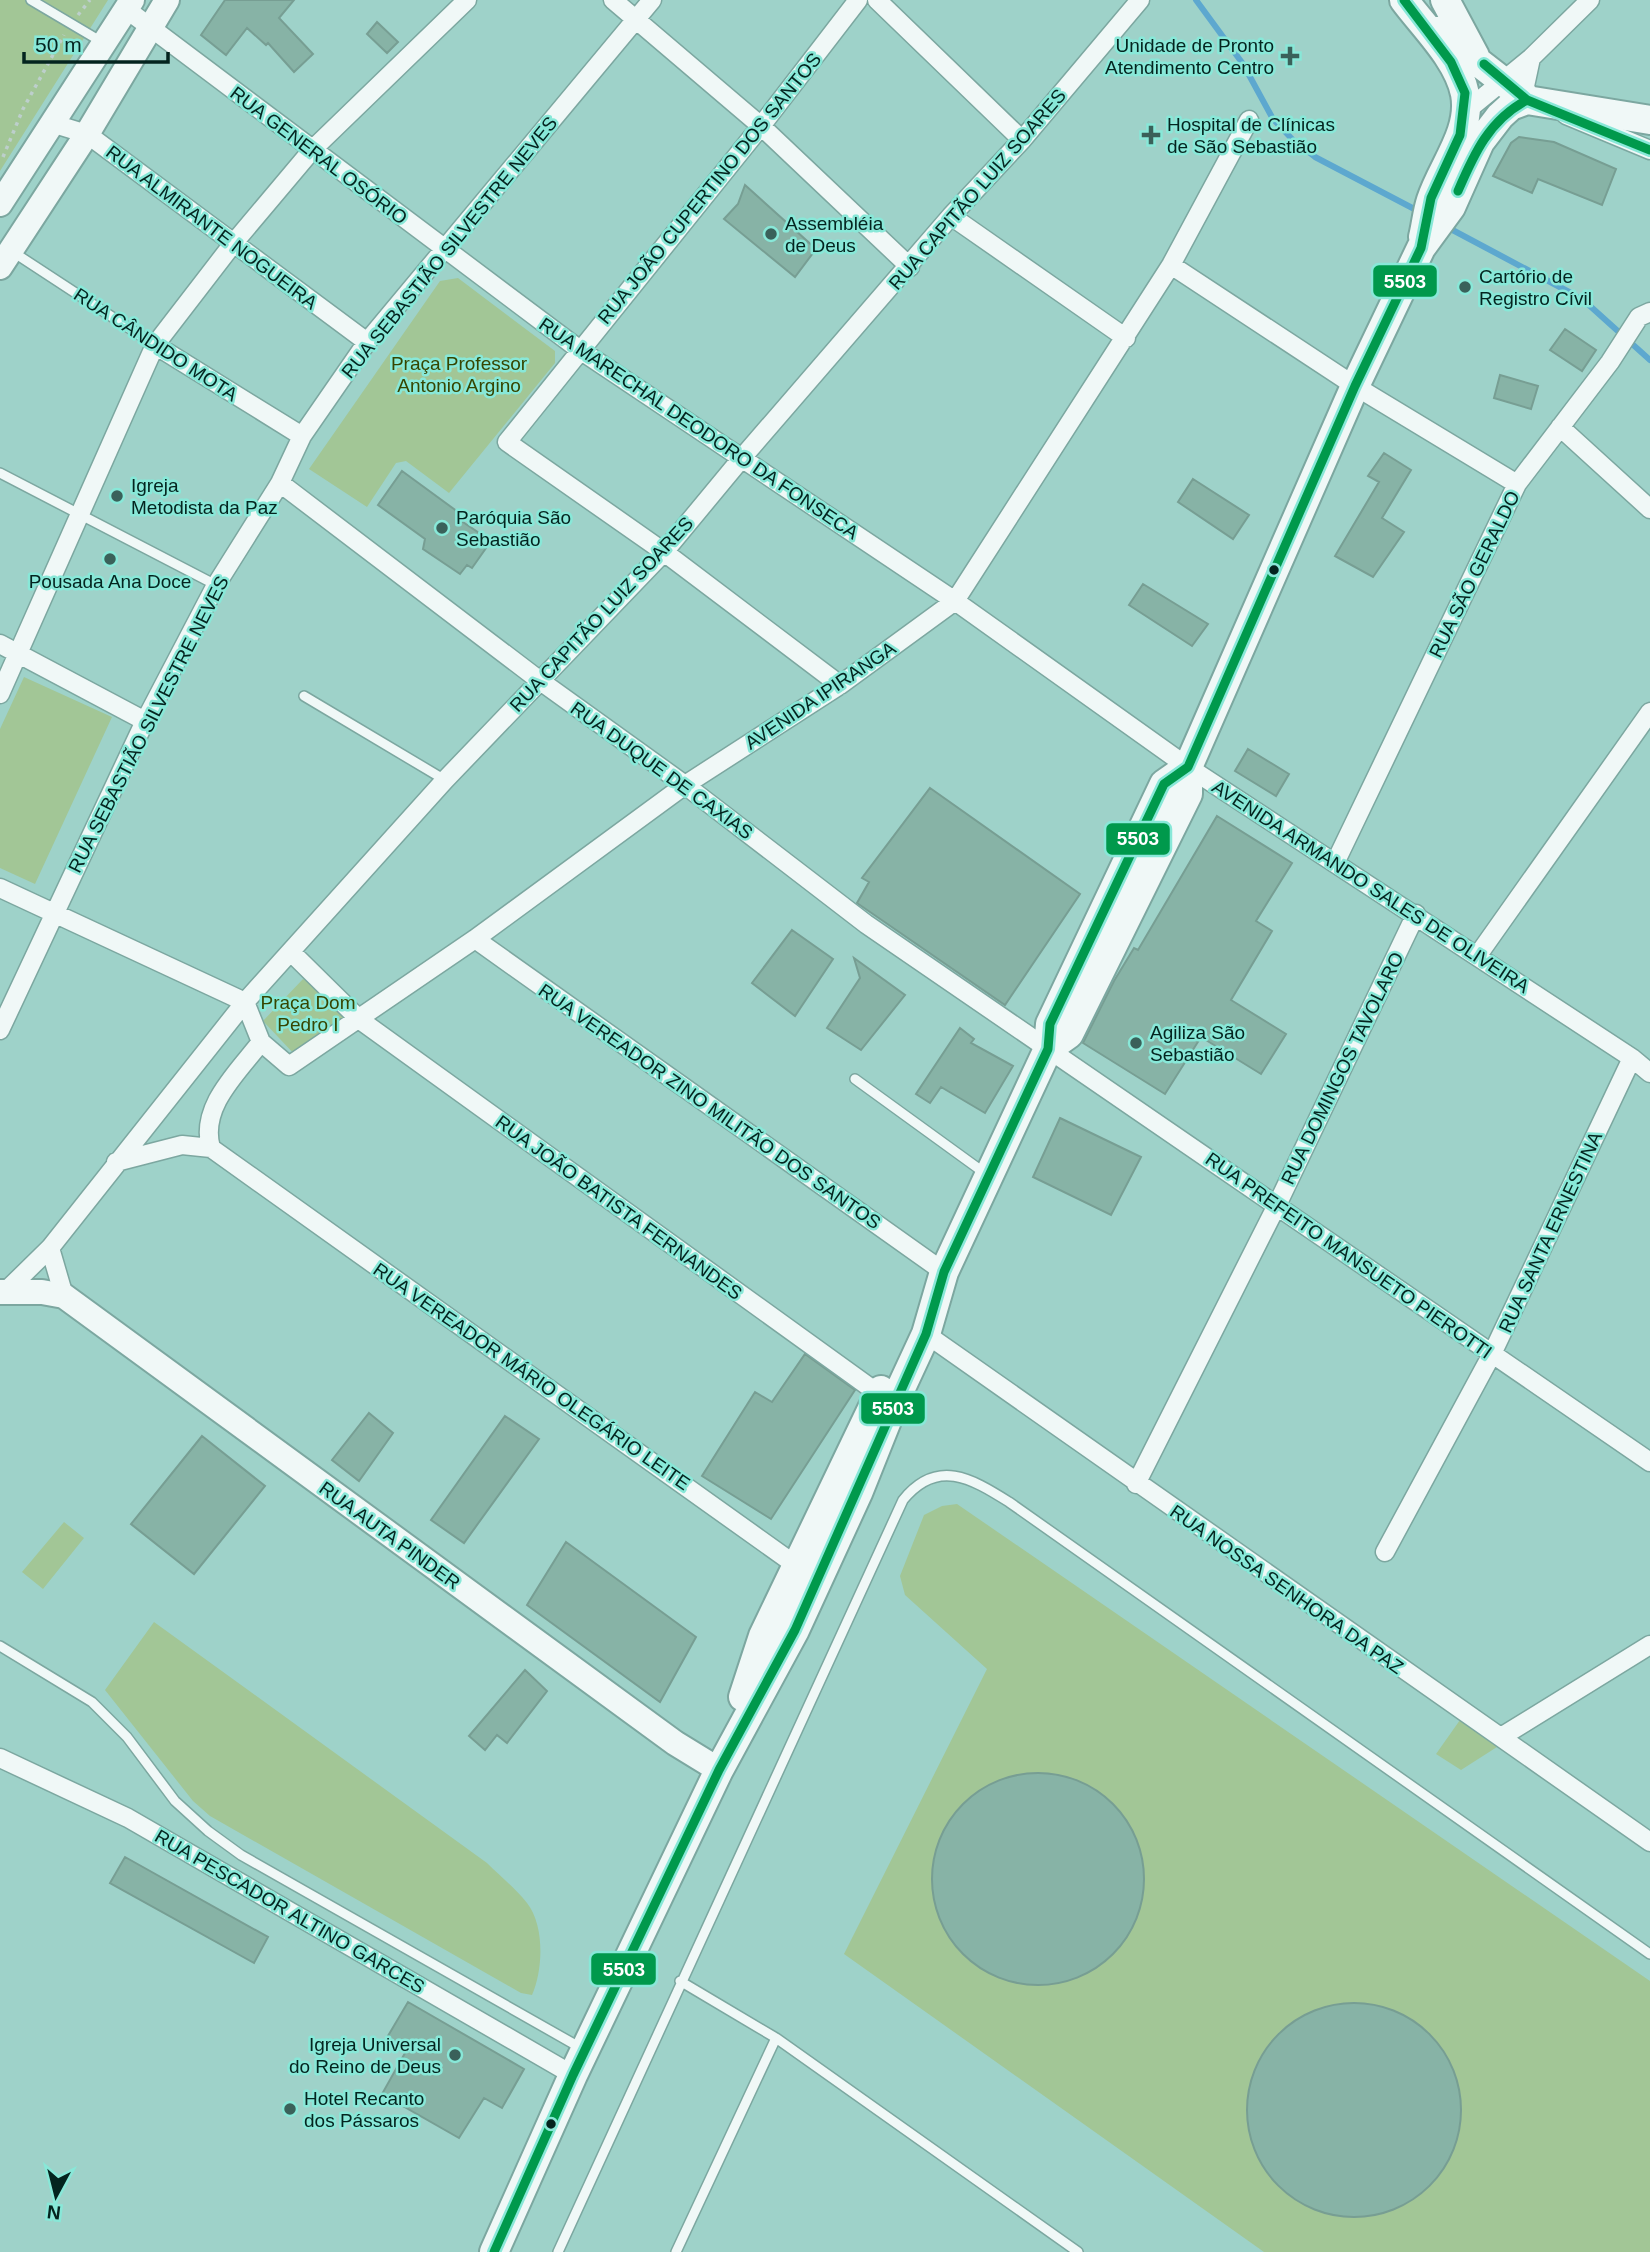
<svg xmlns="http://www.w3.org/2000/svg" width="1650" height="2252" font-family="Arial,sans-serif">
	<rect width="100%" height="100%" fill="#9ed2c9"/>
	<path fill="#a2c696" d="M 0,0 L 108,0 L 0,171 Z
		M 458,278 L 555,351 L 555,363 L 449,493 L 406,461 L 396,463 L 367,507 L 309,469 L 440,281 Z
		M 24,677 L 112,717 L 35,884 L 0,868 L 0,729 Z
		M 303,979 L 356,1010 L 296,1056 L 263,1021 Z
		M 957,1504 L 1650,1981 L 1650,2252 L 1264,2252 L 844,1954 L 987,1669 L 905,1595 L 900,1576 L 924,1515 L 942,1506 Z
		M 64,1522 L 84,1538 L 43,1589 L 22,1572 Z
		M 154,1622 L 487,1863 C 500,1876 515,1888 527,1903 C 545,1926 543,1970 532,1995 L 521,1993 L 210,1816 L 193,1801 L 105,1690 Z
		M 1460,1720 L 1497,1747 L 1461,1770 L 1436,1754 Z"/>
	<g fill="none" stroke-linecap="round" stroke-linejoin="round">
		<path stroke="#5da8cf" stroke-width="6" d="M 1196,0 L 1243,64 L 1273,119 L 1292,139 L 1315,157 L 1420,212
			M 1445,226 L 1571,293 L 1590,306 L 1650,360"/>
	</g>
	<path fill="#87b3a6" stroke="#779e93" stroke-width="2" d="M 225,0 L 294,0 L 279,18 L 313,54 L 294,72 L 268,43 L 266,45 L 247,28 L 226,55 L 201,35 Z
		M 377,22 L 398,42 L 387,53 L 367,34 Z
		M 1519,137 L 1554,142 L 1616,169 L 1602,205 L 1538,179 L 1532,193 L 1493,176 L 1511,143 Z
		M 745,185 L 816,249 L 795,277 L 724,219 L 738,204 Z
		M 1565,329 L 1596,350 L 1582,371 L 1550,350 Z
		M 1500,375 L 1538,386 L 1531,409 L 1494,398 Z
		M 1384,453 L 1411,470 L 1382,518 L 1404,532 L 1373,577 L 1335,556 L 1379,482 L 1368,476 Z
		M 402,471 L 458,512 L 457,518 L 491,541 L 472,568 L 467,565 L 460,574 L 423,549 L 425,539 L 378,505 Z
		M 1193,479 L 1249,515 L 1233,539 L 1178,502 Z
		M 1143,584 L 1208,624 L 1192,646 L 1129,605 Z
		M 1248,749 L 1289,774 L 1276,796 L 1235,771 Z
		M 930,788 L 1080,894 L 1005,1005 L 857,903 L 869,882 L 862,878 Z
		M 1217,816 L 1292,863 L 1256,921 L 1272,931 L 1231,1000 L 1286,1034 L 1261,1074 L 1201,1037 L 1165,1094 L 1083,1043 L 1114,981 L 1134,948 L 1138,950 Z
		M 792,930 L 833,959 L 795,1016 L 752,983 Z
		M 854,958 L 905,995 L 861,1050 L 827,1028 L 860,978 Z
		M 960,1028 L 974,1039 L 971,1043 L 1013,1066 L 985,1113 L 941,1087 L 930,1103 L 916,1094 Z
		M 1060,1118 L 1141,1157 L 1111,1215 L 1033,1177 Z
		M 805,1354 L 855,1390 L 771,1519 L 702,1476 L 755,1392 L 772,1402 Z
		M 369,1413 L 393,1433 L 359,1481 L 332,1460 Z
		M 505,1416 L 539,1439 L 464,1543 L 431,1520 Z
		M 202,1436 L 265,1486 L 194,1574 L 131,1524 Z
		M 566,1542 L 696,1637 L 660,1702 L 527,1605 Z
		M 525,1670 L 547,1691 L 507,1743 L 497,1735 L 485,1750 L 469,1736 Z
		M932 1879a106 106 0 1 1 212 0a106 106 0 1 1-212 0Z
		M 125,1857 L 268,1937 L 254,1963 L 110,1883 Z
		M 408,2002 L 524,2069 L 502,2108 L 484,2098 L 459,2138 L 382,2094 L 405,2053 L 385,2041 Z
		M1247 2110a107 107 0 1 1 214 0a107 107 0 1 1-214 0Z"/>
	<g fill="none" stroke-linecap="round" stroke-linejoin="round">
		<g stroke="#7ca7a0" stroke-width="12">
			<path id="lane" d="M 31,0 L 102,42
				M 13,252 L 155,345
				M 0,473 L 216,585
				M 304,696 L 445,780
				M 855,1079 L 986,1174
				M 0,1646 L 92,1702 L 127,1737 L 175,1801 L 208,1831 L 241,1855 L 581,2048
				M 680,1981 L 776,2038 L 1078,2252
				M 558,2252 L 903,1500 C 937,1458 971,1478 1009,1502 L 1650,1954
				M 676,2252 L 776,2038"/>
		</g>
		<g stroke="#7ca7a0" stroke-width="21">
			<path id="street" d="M 613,0 L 761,126 L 910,267
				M 877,0 L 1022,140
				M 126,9 L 580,350 L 955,601 L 1188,767 L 1632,1058 L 1650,1073
				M 1530,101 L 1525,86 L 1531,58
				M 1465,112 L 1531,58 L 1590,0
				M 1566,115 L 1650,150
				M 51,123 L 87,134 L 367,342
				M 951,216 L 1126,338
				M 1171,265 L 1355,386 L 1517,484
				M 155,345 L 302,436
				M 1560,427 L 1650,509
				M 280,483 L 539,680 L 685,785 L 866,924 L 1650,1462
				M 0,644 L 145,721
				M 840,685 L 664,552 L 507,442 L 761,126 L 858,0
				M 0,694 L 155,345 L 232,245 L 312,150 L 467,0
				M 1336,861 L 1517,484 L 1610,362 L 1639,317 L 1650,312
				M 0,888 L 245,1002 L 261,1042 L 289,1066 L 475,939 L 685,785 L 840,685 L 955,601 L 1171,265 L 1249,120
				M 475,939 L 944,1272
				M 291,952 L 360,1020 L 879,1394
				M 1478,955 L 1650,712
				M 0,1030 L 145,721 L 216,585 L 280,483 L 302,436 L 367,342 L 652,0
				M 211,1148 C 199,1107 238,1072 261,1042
				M 116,1162 L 182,1145 L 211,1148 L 797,1566 L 801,1572
				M 50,1248 L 64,1296
				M 2,1295 L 50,1248 L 245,1002 L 445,780 L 664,552 L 741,459 L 951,216 L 1022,140 L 1140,0
				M 926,1334 L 1650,1842
				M 1136,1484 L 1277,1205 L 1416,914
				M 1385,1552 L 1492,1354 L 1632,1058
				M 1501,1737 L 1650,1645
				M 0,1758 L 128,1818 L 573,2075"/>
		</g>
		<g stroke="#7ca7a0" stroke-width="28">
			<path id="secondary" d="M 0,204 L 132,0
				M 0,267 L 87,134 L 167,0
				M 0,1292 L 42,1292 L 64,1296 L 675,1743 L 719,1770"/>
		</g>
		<g stroke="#7ca7a0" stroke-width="32">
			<path id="primary" d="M 1404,0 C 1424,27 1458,59 1465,94 C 1472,132 1442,166 1431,200 C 1427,212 1426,225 1423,237
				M 1445,0 L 1475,56
				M 1438,31 L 1527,100
				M 1527,100 L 1650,120
				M 1048,1049 L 1069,1034 L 1188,794 L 1188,767 L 1355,386 L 1421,248 L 1451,207 L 1480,142 L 1500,116 L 1511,106 L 1527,100
				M 743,1697 L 763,1636 L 881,1390
				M 494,2252 L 573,2075 L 719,1770 L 795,1630 L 858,1493 L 894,1403 L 926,1334 L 944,1272 L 1048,1049 L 1050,1024 L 1164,784 L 1188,767"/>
		</g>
		<path stroke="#bdcfcc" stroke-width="3.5" stroke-dasharray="3.5 5" stroke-linecap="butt" d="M 78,15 L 90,0
			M 3,157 L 23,109 L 64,35"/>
		<use href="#lane" stroke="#f0f8f7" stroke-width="9"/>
		<use href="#street" stroke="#f0f8f7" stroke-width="18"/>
		<use href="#secondary" stroke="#f0f8f7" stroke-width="24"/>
		<use href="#primary" stroke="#f0f8f7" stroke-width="28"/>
		<g stroke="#88e8d8" stroke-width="14">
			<path id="bus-1" d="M 1484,64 L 1527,100 L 1650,150
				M 1458,191 C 1474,154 1489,120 1527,100
				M 494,2252 L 573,2075 L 719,1770 L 795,1630 L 926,1334 L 944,1272 L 1048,1049 L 1050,1024 L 1164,784 L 1188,767 L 1355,386 L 1421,248 L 1431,198 L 1460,135 L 1465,93 L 1451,62 L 1404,0"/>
		</g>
		<use href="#bus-1" stroke="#00994c" stroke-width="9"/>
	</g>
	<g fill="#3a615a" stroke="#88e8d8" stroke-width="2.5">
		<path d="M1286.5 45.5h7v7h7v7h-7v7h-7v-7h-7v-7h7z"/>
		<path d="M1147.5 124.5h7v7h7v7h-7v7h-7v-7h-7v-7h7z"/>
		<circle cx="771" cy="234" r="7"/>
		<circle cx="1465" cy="287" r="7"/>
		<circle cx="117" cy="496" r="7"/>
		<circle cx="442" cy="528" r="7"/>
		<circle cx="110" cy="559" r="7"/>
		<circle cx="1136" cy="1043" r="7"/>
		<circle cx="455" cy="2055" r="7"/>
		<circle cx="290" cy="2109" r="7"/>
	</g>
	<g fill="#04241f" stroke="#88e8d8" stroke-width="2.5">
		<circle cx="1274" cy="570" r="6"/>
		<circle cx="551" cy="2124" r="6"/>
	</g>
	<g text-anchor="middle" stroke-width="5" stroke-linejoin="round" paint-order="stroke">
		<g font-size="19" fill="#04241f" stroke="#88e8d8" text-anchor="start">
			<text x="1274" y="52" text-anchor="end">Unidade de Pronto<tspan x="1274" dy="22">Atendimento Centro</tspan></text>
			<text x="1167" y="131">Hospital de Clínicas<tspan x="1167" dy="22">de São Sebastião</tspan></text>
			<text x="785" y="230">Assembléia<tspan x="785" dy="22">de Deus</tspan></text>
			<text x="1479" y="283">Cartório de<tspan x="1479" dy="22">Registro Cívil</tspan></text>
			<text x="131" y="492">Igreja<tspan x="131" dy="22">Metodista da Paz</tspan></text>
			<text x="456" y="524">Paróquia São<tspan x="456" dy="22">Sebastião</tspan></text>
			<text x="110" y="588" text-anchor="middle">Pousada Ana Doce</text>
			<text x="1150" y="1039">Agiliza São<tspan x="1150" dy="22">Sebastião</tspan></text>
			<text x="441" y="2051" text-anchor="end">Igreja Universal<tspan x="441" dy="22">do Reino de Deus</tspan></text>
			<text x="304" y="2105">Hotel Recanto<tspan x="304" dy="22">dos Pássaros</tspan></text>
		</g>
		<g font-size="19" fill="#04241f" stroke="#88e8d8">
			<text transform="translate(319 155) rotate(37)" y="7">RUA GENERAL OSÓRIO</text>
			<text transform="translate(709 188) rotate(-51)" y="7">RUA JOÃO CUPERTINO DOS SANTOS</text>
			<text transform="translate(977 189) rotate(-49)" y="7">RUA CAPITÃO LUIZ SOARES</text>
			<text transform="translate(212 227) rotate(37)" y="7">RUA ALMIRANTE NOGUEIRA</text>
			<text transform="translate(449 247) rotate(-51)" y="7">RUA SEBASTIÃO SILVESTRE NEVES</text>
			<text transform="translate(156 344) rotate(33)" y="7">RUA CÂNDIDO MOTA</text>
			<text transform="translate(699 428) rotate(34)" y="7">RUA MARECHAL DEODORO DA FONSECA</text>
			<text transform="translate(1474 574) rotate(-64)" y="7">RUA SÃO GERALDO</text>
			<text transform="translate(601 614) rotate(-47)" y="7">RUA CAPITÃO LUIZ SOARES</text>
			<text transform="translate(820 695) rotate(-34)" y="7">AVENIDA IPIRANGA</text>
			<text transform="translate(148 724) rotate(-63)" y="7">RUA SEBASTIÃO SILVESTRE NEVES</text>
			<text transform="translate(662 770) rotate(36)" y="7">RUA DUQUE DE CAXIAS</text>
			<text transform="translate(1371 886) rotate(33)" y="7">AVENIDA ARMANDO SALES DE OLIVEIRA</text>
			<text transform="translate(1342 1068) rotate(-64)" y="7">RUA DOMINGOS TAVOLARO</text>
			<text transform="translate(710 1106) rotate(35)" y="7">RUA VEREADOR ZINO MILITÃO DOS SANTOS</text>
			<text transform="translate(619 1207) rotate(36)" y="7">RUA JOÃO BATISTA FERNANDES</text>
			<text transform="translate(1550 1232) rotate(-65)" y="7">RUA SANTA ERNESTINA</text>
			<text transform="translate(1349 1255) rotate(35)" y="7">RUA PREFEITO MANSUETO PIEROTTI</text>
			<text transform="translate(532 1376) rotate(35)" y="7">RUA VEREADOR MÁRIO OLEGÁRIO LEITE</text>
			<text transform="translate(390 1535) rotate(36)" y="7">RUA AUTA PINDER</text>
			<text transform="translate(1287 1589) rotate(35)" y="7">RUA NOSSA SENHORA DA PAZ</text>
			<text transform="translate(290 1911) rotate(30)" y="7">RUA PESCADOR ALTINO GARCES</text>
		</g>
		<g font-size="19" fill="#364500" stroke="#88e8d8">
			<text x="459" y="370">Praça Professor<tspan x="459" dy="22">Antonio Argino</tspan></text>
			<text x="308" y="1009">Praça Dom<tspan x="308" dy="22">Pedro I</tspan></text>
		</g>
	</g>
	<g stroke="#88e8d8" stroke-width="2.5">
		<rect x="1372" y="264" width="66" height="34" rx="7" fill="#00994c"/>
		<rect x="1105" y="822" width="66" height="34" rx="7" fill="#00994c"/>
		<rect x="860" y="1392" width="66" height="33" rx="7" fill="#00994c"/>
		<rect x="590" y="1952" width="67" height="34" rx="7" fill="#00994c"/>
	</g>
	<g font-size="19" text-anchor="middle" font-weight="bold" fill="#fff">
		<text x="1405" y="288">5503</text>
		<text x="1138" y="845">5503</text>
		<text x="893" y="1415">5503</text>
		<text x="624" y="1976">5503</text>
	</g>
	<g transform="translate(56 2196) rotate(187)" stroke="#88e8d8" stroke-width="5" paint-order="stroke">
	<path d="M0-5L12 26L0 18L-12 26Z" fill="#04241f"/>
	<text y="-10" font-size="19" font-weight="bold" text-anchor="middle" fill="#04241f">N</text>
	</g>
	<path d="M24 52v10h144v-10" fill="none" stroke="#04241f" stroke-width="3.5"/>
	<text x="35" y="52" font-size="21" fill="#04241f" stroke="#88e8d8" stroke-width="5" paint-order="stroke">50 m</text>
</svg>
